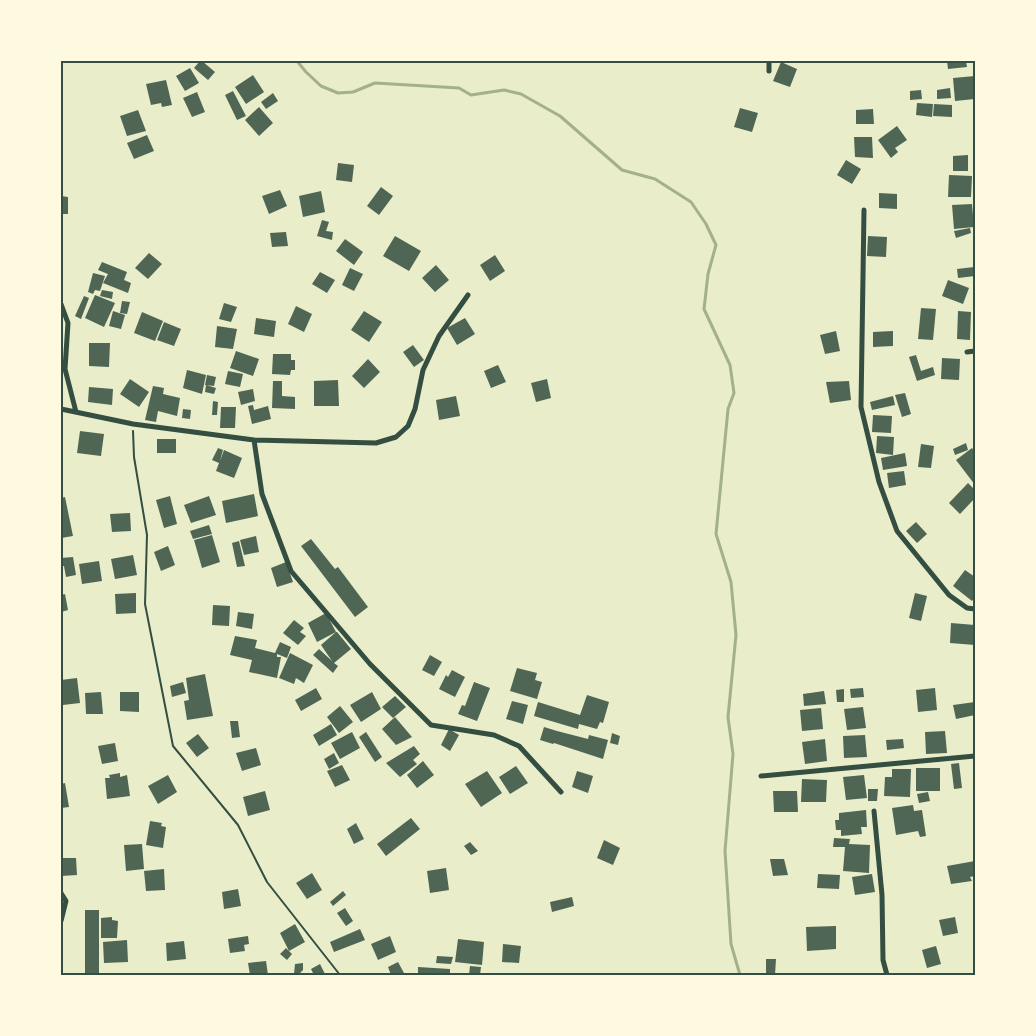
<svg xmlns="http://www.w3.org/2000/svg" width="1036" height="1036" font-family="'DejaVu Sans',sans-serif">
	<rect width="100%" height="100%" fill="#e9edc9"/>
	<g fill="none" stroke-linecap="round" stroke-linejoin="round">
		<path stroke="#a3b18a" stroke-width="3" d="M 297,61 L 306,72 L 321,86 L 338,93 L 353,92 L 375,83 L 459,88 L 471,95 L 504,90 L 521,94 L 560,116 L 622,170 L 655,179 L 691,202 L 706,224 L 716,245 L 708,274 L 704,309 L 730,365 L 734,393 L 728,409 L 716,534 L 731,582 L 736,635 L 728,717 L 733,754 L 725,851 L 731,944 L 740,975"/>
	</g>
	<path fill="#4f6655" d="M 200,61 L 202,61 L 215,72 L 208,80 L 194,68 Z
		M 947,61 L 966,61 L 967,67 L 948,69 Z
		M 781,62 L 797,69 L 790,87 L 773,81 Z
		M 190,68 L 199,83 L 185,91 L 176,76 Z
		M 253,75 L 264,92 L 246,104 L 235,87 Z
		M 975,76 L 975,99 L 955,101 L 953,78 Z
		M 166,80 L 172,105 L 162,107 L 161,103 L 151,105 L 146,84 Z
		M 950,88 L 951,98 L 937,99 L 937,90 Z
		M 921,90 L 922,99 L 910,100 L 910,91 Z
		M 233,91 L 246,116 L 237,120 L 225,95 Z
		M 197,92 L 205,112 L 192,117 L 183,98 Z
		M 273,93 L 278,101 L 266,109 L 261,102 Z
		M 917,103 L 933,104 L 932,117 L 916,115 Z
		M 934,104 L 952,105 L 952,117 L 933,116 Z
		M 259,107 L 273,123 L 259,136 L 245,120 Z
		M 740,108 L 758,113 L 752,132 L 734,127 Z
		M 873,109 L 874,124 L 856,124 L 856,110 Z
		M 138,110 L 146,131 L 127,136 L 120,116 Z
		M 897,126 L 907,140 L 895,148 L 898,152 L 891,158 L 878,140 Z
		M 147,135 L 154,151 L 134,159 L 127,143 Z
		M 854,137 L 872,137 L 873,158 L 855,157 Z
		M 968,155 L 968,171 L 953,171 L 953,156 Z
		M 846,160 L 861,169 L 852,184 L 837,175 Z
		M 338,163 L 354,165 L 352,182 L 336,180 Z
		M 949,175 L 972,176 L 971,197 L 948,197 Z
		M 381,187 L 393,196 L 379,215 L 367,206 Z
		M 280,190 L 287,206 L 269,214 L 262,196 Z
		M 321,191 L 325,212 L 303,217 L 299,196 Z
		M 879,193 L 897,194 L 897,209 L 879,208 Z
		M 61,196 L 68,197 L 68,214 L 61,214 Z
		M 972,204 L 974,227 L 954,229 L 952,205 Z
		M 322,220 L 329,222 L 326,231 L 333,232 L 332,240 L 317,236 Z
		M 970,228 L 971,233 L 956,238 L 954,231 Z
		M 286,232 L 288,246 L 272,247 L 270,233 Z
		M 395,236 L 421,251 L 409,271 L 383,256 Z
		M 868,236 L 887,237 L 886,257 L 867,256 Z
		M 345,239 L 363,252 L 354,265 L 336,251 Z
		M 149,253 L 162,264 L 148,279 L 135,268 Z
		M 495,255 L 505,271 L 490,281 L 480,265 Z
		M 102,262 L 127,272 L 124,280 L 131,283 L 128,293 L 103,283 L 108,274 L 98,270 Z
		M 436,265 L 449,280 L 435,292 L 422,278 Z
		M 974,267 L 975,276 L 958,278 L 957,269 Z
		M 350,268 L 363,274 L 354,291 L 342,285 Z
		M 320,272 L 335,280 L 327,293 L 312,284 Z
		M 93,273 L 105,276 L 100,291 L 95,290 L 93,294 L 88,292 Z
		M 948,280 L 969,288 L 963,304 L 942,296 Z
		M 102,290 L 113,292 L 112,299 L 100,296 Z
		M 95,295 L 115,303 L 104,327 L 85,318 Z
		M 84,296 L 89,298 L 81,319 L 75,316 Z
		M 122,301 L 130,302 L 127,314 L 120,313 Z
		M 224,303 L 237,307 L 231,322 L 219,319 Z
		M 296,306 L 312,314 L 304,332 L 288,324 Z
		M 921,308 L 936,309 L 933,340 L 918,339 Z
		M 113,311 L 125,315 L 121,329 L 109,326 Z
		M 364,311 L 382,322 L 369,342 L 351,330 Z
		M 958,311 L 971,312 L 970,340 L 957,339 Z
		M 142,312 L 163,321 L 155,341 L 134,333 Z
		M 256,318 L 276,321 L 274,337 L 254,334 Z
		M 465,318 L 475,334 L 457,345 L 447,328 Z
		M 164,322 L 181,329 L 174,346 L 157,340 Z
		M 217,326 L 237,329 L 233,349 L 215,347 Z
		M 836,331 L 840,351 L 825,354 L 820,335 Z
		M 893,331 L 893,346 L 873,347 L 873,332 Z
		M 89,343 L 110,343 L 109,367 L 89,366 Z
		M 413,345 L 424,360 L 414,367 L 403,352 Z
		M 236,351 L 259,359 L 253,376 L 230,368 Z
		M 273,354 L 291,354 L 291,360 L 295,360 L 295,370 L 291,370 L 290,375 L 272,374 Z
		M 916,355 L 921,371 L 933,367 L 935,375 L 917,381 L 909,357 Z
		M 942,358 L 960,359 L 959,380 L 941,379 Z
		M 368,359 L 380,372 L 364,388 L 352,376 Z
		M 498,365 L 506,382 L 491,388 L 484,371 Z
		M 187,370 L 206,375 L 202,394 L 183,388 Z
		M 228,371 L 243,374 L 240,387 L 225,384 Z
		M 207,375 L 216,377 L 214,386 L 205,385 Z
		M 130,379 L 149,392 L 139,407 L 120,394 Z
		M 547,379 L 551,398 L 536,402 L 531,383 Z
		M 338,380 L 339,406 L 314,406 L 314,381 Z
		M 273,381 L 282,381 L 282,396 L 295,397 L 295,409 L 272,408 Z
		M 849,381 L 851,400 L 830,403 L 826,382 Z
		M 206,385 L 216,388 L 214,394 L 205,392 Z
		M 153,386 L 164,388 L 163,394 L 180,398 L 177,416 L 158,411 L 156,422 L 145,420 Z
		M 89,387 L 113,389 L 112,405 L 88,402 Z
		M 253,389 L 255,401 L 241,405 L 238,392 Z
		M 905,393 L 911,414 L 902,417 L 895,395 Z
		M 456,396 L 460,416 L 439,420 L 436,400 Z
		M 893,396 L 895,405 L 872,410 L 870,402 Z
		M 213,401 L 218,402 L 217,415 L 212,415 Z
		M 253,405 L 254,410 L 268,406 L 271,419 L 252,424 L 248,406 Z
		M 221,407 L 236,407 L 235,428 L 220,428 Z
		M 183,409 L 191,410 L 190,419 L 182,418 Z
		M 873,415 L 892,416 L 891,433 L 872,432 Z
		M 80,431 L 104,434 L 101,456 L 77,453 Z
		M 877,436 L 894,437 L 893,455 L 876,453 Z
		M 157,439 L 176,439 L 176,453 L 157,453 Z
		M 966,443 L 968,450 L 955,455 L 953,449 Z
		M 921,444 L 934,446 L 931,468 L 918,467 Z
		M 218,448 L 223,450 L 220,461 L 224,450 L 242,458 L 234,478 L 216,471 L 219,463 L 212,460 Z
		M 972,448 L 975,452 L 975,485 L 956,460 Z
		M 905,453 L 907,466 L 883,470 L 881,458 Z
		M 904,471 L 906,485 L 889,488 L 887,473 Z
		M 968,483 L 975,490 L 975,498 L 960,514 L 949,503 Z
		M 254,494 L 258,516 L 226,523 L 222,501 Z
		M 170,496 L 177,524 L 164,528 L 156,500 Z
		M 209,496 L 216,515 L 191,523 L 184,505 Z
		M 65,497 L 73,536 L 61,538 L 61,498 Z
		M 130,513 L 131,531 L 112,532 L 110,514 Z
		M 916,522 L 927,534 L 917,543 L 906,531 Z
		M 209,525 L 212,534 L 193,539 L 190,531 Z
		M 212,535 L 220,562 L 202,568 L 194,540 Z
		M 256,536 L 259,552 L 244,555 L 240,540 Z
		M 311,539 L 335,569 L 338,567 L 368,607 L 355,617 L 301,546 Z
		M 239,541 L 245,566 L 237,567 L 232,543 Z
		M 168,546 L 175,565 L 161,571 L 154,552 Z
		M 133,555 L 137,575 L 115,579 L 111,559 Z
		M 73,557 L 76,575 L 66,577 L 64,566 L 61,566 L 61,558 Z
		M 99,561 L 102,581 L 82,584 L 79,564 Z
		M 286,562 L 293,582 L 277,587 L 271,568 Z
		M 965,570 L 975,577 L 975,597 L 972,601 L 953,586 Z
		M 136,593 L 136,613 L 116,614 L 115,594 Z
		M 915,593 L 927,596 L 921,621 L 909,618 Z
		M 65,594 L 68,610 L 61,612 L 61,595 Z
		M 213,605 L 230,606 L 229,626 L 212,625 Z
		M 238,612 L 254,614 L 252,629 L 236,626 Z
		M 326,613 L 336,632 L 337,632 L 351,649 L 334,663 L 338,666 L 333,673 L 313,655 L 319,649 L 332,661 L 321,645 L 336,632 L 317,642 L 308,623 Z
		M 294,620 L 304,628 L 300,632 L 306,636 L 298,645 L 283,633 Z
		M 951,623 L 975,625 L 975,645 L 950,643 Z
		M 235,636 L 257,640 L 255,648 L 275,653 L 280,642 L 291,647 L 287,658 L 277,654 L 277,657 L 281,657 L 277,678 L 249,672 L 252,660 L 230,655 Z
		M 290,653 L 313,665 L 304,683 L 296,678 L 294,684 L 279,678 Z
		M 430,655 L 442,662 L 434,676 L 422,670 Z
		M 517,668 L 537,673 L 535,680 L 542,682 L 537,699 L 510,691 Z
		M 452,670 L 465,677 L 455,697 L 439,689 L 446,675 L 448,677 Z
		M 205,674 L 213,716 L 187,720 L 184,701 L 189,700 L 186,678 Z
		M 77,678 L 80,703 L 63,705 L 61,680 Z
		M 183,682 L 186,693 L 172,697 L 170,686 Z
		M 474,682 L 490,688 L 477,721 L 458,714 L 462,705 L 465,706 Z
		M 316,688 L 322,699 L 301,711 L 295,700 Z
		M 863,688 L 864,697 L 851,698 L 850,689 Z
		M 935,688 L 937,710 L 918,712 L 916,690 Z
		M 844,689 L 844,702 L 837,702 L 836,690 Z
		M 824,691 L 826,704 L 804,706 L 803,694 Z
		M 101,692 L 103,714 L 86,714 L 85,693 Z
		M 120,692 L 139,692 L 139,712 L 120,711 Z
		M 372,692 L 381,709 L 361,722 L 350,705 Z
		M 587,695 L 609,702 L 603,723 L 600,722 L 597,729 L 579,724 L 578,729 L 534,716 L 538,702 L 580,715 Z
		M 395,696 L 406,707 L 393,718 L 382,707 Z
		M 512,701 L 528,705 L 523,724 L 506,719 Z
		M 975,702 L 975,715 L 956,719 L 953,705 Z
		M 340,706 L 353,722 L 339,733 L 327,717 Z
		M 863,707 L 866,728 L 847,730 L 844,709 Z
		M 821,708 L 823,729 L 802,731 L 800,710 Z
		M 395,717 L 412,737 L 396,745 L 382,729 Z
		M 230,721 L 238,721 L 240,737 L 232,738 Z
		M 331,724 L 337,735 L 319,746 L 313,735 Z
		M 544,727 L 557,731 L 588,739 L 589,735 L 608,740 L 603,759 L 554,743 L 553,744 L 540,740 Z
		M 449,729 L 459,735 L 450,751 L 441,745 Z
		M 945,731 L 947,753 L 926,754 L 925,732 Z
		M 352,732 L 360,748 L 340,759 L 331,743 Z
		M 366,732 L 382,757 L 375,762 L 359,737 Z
		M 612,733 L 620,736 L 618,745 L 610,743 Z
		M 198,734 L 209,748 L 197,757 L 186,743 Z
		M 865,735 L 867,757 L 844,758 L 843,736 Z
		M 825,739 L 827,761 L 805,764 L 802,742 Z
		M 903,739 L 904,748 L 887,750 L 886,740 Z
		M 115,743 L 118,761 L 102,764 L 98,746 Z
		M 414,746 L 420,754 L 413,760 L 417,764 L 400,777 L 386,763 Z
		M 256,748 L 261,765 L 242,771 L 236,753 Z
		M 334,753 L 339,763 L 329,769 L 324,759 Z
		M 423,761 L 434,775 L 417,788 L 407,775 Z
		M 959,763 L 962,788 L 954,789 L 951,764 Z
		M 342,765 L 350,780 L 335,787 L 327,771 Z
		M 516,766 L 528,783 L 510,794 L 499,777 Z
		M 916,768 L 940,768 L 940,791 L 916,791 Z
		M 892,769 L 911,769 L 910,797 L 884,796 L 885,777 L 892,777 Z
		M 487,771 L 502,793 L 481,807 L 465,784 Z
		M 577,771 L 593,776 L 588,793 L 572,787 Z
		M 120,773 L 120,777 L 127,775 L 130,796 L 107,799 L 105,778 L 110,778 L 109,775 Z
		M 168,775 L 177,792 L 158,804 L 148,786 Z
		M 864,775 L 867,798 L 846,800 L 843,777 Z
		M 802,779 L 827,780 L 826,802 L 801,802 Z
		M 65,783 L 69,807 L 61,808 L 61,784 Z
		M 868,789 L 878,789 L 877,801 L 868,801 Z
		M 265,791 L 270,810 L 248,816 L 243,797 Z
		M 773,791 L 797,791 L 798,812 L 774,812 Z
		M 928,792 L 930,801 L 919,803 L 917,794 Z
		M 913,805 L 914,811 L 922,810 L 926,836 L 920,837 L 918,831 L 896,835 L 892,808 Z
		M 866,810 L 867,827 L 861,827 L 862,834 L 841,836 L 841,830 L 836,830 L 835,820 L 839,820 L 839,813 Z
		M 411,818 L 420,829 L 386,856 L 377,844 Z
		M 150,821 L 162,823 L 161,826 L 166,827 L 163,848 L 146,845 Z
		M 356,823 L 364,839 L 354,844 L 347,829 Z
		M 834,838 L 850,839 L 849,844 L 870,845 L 869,873 L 843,871 L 845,847 L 833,847 Z
		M 604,840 L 620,848 L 613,865 L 597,858 Z
		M 470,842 L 478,851 L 471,855 L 464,846 Z
		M 142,844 L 144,869 L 126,871 L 124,845 Z
		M 61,858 L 76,858 L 77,875 L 61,876 Z
		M 770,859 L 784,859 L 788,875 L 773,876 Z
		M 975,861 L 975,876 L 970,877 L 972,881 L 951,884 L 947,866 Z
		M 446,868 L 449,890 L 430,893 L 427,871 Z
		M 164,869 L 165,890 L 146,891 L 144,871 Z
		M 312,873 L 322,890 L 307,899 L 296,883 Z
		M 818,874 L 840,875 L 839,889 L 817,888 Z
		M 872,874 L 875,892 L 855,895 L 852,877 Z
		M 238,889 L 241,906 L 224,909 L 222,892 Z
		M 343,891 L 346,895 L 333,906 L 330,902 Z
		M 572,897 L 574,906 L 552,912 L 550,902 Z
		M 345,908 L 353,921 L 346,926 L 337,913 Z
		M 85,910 L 99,910 L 99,975 L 85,975 Z
		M 112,917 L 112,920 L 118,921 L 117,938 L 101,938 L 101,918 Z
		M 955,917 L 958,933 L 943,936 L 939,920 Z
		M 295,924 L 305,942 L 289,951 L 280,933 Z
		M 836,926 L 836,949 L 807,951 L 806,927 Z
		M 360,929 L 365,940 L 334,952 L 330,942 Z
		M 248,936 L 249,944 L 244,945 L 245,951 L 230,953 L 228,939 Z
		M 390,936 L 396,952 L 378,960 L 371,944 Z
		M 458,939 L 484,942 L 482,965 L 455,962 Z
		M 127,940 L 128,962 L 104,963 L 103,942 Z
		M 184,941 L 186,959 L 167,961 L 166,943 Z
		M 503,944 L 521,946 L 519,963 L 502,962 Z
		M 936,946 L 941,964 L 927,968 L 922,950 Z
		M 286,948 L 292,954 L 287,960 L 280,954 Z
		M 437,956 L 453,957 L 451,964 L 436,963 Z
		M 766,959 L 776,959 L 775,975 L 766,975 Z
		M 266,961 L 268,975 L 250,975 L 248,963 Z
		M 398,962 L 404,973 L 399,975 L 391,975 L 388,967 Z
		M 303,963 L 303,970 L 299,974 L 294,974 L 295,964 Z
		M 320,964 L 325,974 L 314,975 L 311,969 Z
		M 470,966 L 481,967 L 480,975 L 469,975 Z
		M 418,967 L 450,969 L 450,975 L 418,975 Z"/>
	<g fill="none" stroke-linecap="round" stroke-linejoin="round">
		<path stroke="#344e41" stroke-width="2" d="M 133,431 L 134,457 L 147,535 L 145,604 L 173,746 L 238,825 L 267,882 L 340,975"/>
		<path stroke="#344e41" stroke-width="5" d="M 769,71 L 769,61
			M 864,210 L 861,407 L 879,482 L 897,531 L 949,595 L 967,608 L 975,609
			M 61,304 L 68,323 L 65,369 L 76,412
			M 967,352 L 975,351
			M 61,409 L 133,424 L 254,440 L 376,443 L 396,437 L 408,426 L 415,409 L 423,370 L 439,336 L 468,295
			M 254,440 L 262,494 L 291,571 L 370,664 L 431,725 L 494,735 L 519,746 L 561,792
			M 761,776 L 975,756
			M 874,811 L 882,895 L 883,960 L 887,975
			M 61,893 L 66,901 L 61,921"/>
	</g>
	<rect width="1036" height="1036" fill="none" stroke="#fefae0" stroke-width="125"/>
	<rect x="62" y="62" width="912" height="912" fill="none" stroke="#344e41" stroke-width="2"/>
</svg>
